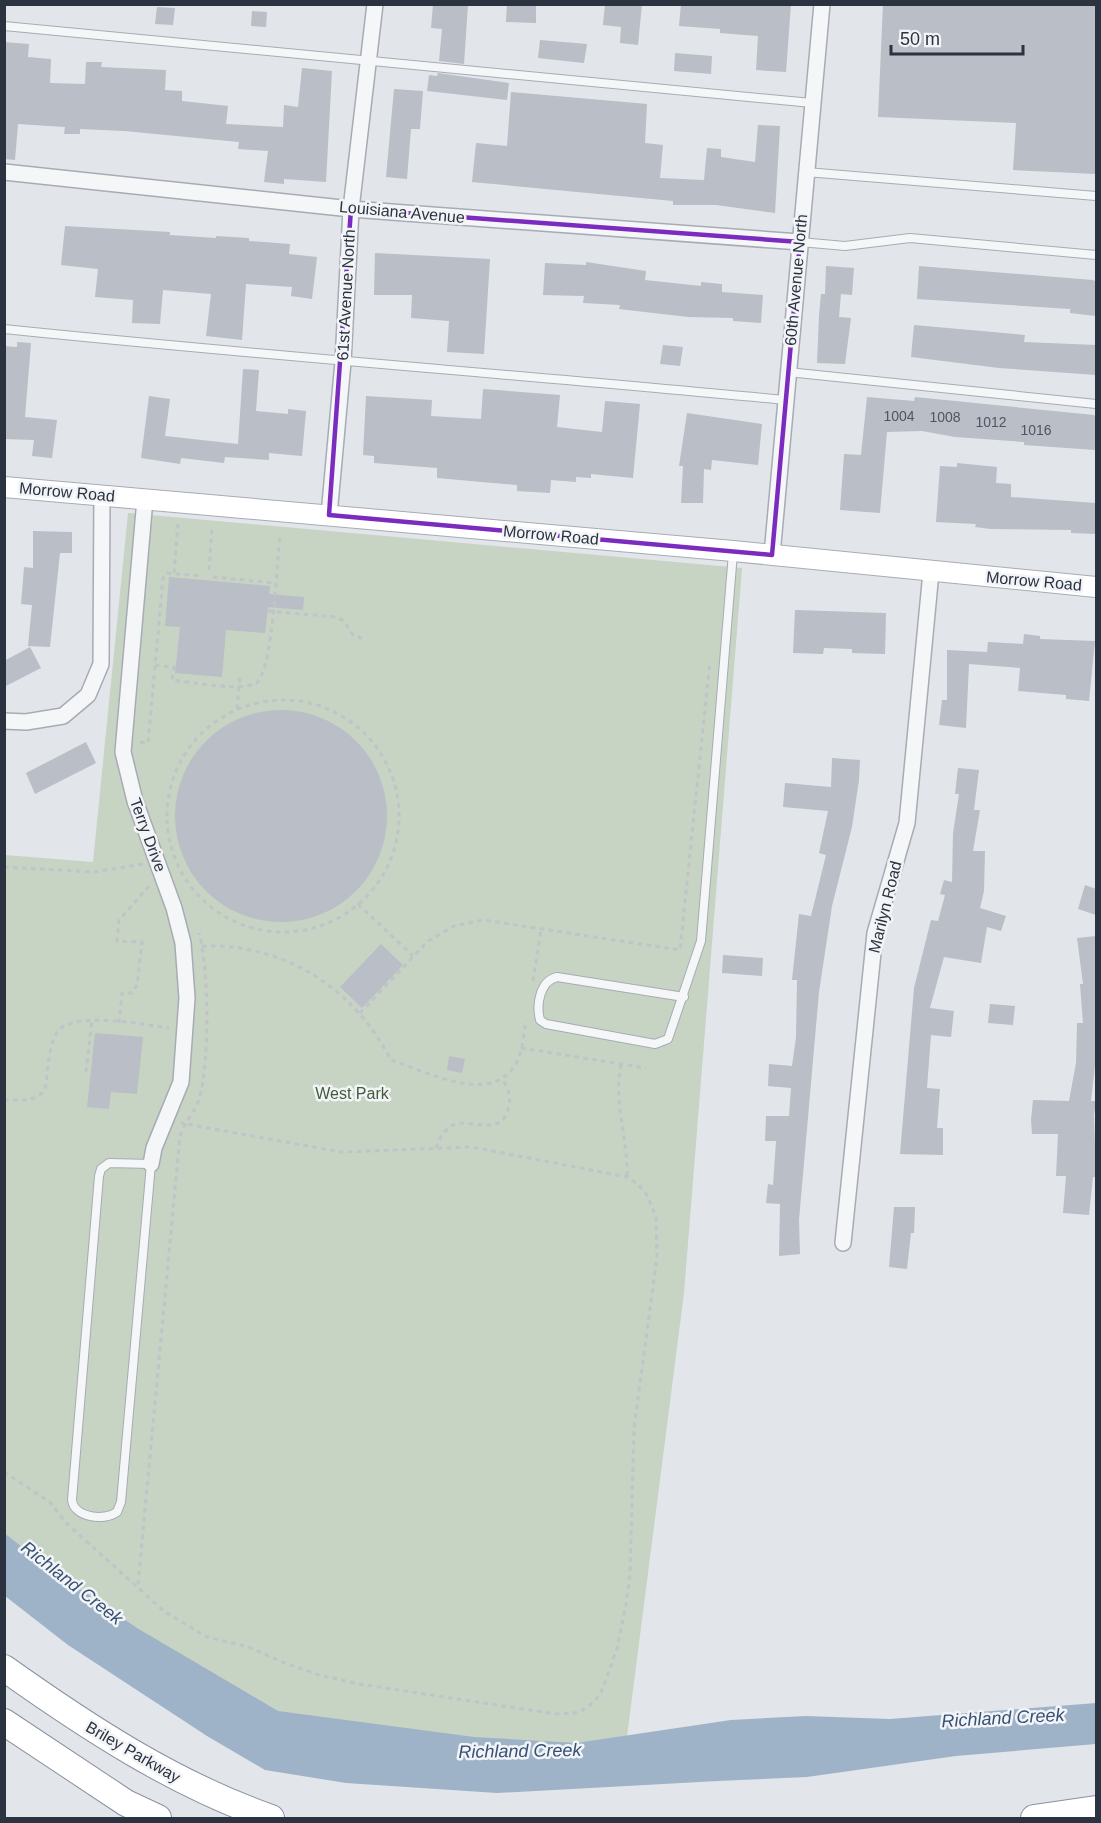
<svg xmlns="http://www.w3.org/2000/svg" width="1101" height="1823" font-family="Arial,sans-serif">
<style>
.green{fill:#c7d3c3}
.water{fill:#9eb3c8}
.building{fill:#b9bec7}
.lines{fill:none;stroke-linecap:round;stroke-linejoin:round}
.lane-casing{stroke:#a7acb4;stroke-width:10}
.street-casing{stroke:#a7acb4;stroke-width:18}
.secondary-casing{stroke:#a7acb4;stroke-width:22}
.highway-casing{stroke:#8a92a0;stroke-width:28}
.path{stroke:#c0c3c8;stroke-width:3;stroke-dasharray:4.5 4.5;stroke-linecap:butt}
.lane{stroke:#f5f6f8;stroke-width:8}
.street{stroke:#f5f6f8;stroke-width:15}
.secondary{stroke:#fff;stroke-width:20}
.highway{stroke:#fff;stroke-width:26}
.marked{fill:none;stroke:#7b2cbf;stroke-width:4.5;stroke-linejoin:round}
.labels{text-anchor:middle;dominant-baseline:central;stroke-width:5;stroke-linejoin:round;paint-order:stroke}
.number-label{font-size:14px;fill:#4e5662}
.street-label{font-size:16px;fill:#2b3341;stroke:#f2f4f7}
.park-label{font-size:16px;fill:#3f5d38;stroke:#f2f4f7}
.water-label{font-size:18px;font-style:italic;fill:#365174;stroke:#f2f4f7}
</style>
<rect width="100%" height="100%" fill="#e2e5ea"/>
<path class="green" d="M 128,513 L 742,568 L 684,1293 L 625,1752 L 257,1717 L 5,1551 L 5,855 L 93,862 Z"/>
<path class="water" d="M 4,1533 L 48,1567 L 137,1628 L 278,1711 L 474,1737 L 576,1743 L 731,1720 L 805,1716 L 890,1719 L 1096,1703 L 1096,1744 L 956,1756 L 807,1777 L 718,1781 L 497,1793 L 346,1783 L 265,1770 L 207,1736 L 68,1645 L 5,1596 Z"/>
<path class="building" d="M 433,4 L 468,4 L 464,64 L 439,61 L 442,29 L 431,28 Z
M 507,4 L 536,4 L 536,23 L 506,22 Z
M 605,4 L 642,4 L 638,45 L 620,43 L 621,27 L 603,25 Z
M 681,4 L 791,4 L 786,72 L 756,70 L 758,36 L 720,33 L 720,29 L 679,26 Z
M 883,4 L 1096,4 L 1096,174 L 1013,170 L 1016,123 L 878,117 Z
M 157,7 L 175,8 L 173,25 L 155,24 Z
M 252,11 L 267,12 L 266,27 L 251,26 Z
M 540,40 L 587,44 L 584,63 L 538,58 Z
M 4,42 L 29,44 L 28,57 L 51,59 L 50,83 L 85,84 L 86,62 L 102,62 L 101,67 L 166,70 L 165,90 L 182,91 L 182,101 L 228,106 L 226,124 L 283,127 L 284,105 L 298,107 L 302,68 L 332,71 L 326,182 L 284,179 L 284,184 L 264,182 L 268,151 L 238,149 L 239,142 L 124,131 L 80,129 L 80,134 L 64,134 L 65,127 L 18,124 L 15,160 L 4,159 Z
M 675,53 L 712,56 L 711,74 L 674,71 Z
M 438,73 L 509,83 L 507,100 L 427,91 L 429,75 L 437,76 Z
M 394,89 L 423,91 L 420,129 L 411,129 L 407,179 L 386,177 Z
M 511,92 L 647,104 L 645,143 L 663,145 L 660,178 L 704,180 L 707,148 L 721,149 L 721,157 L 755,162 L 758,125 L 780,126 L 775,213 L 716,205 L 673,205 L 673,201 L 472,182 L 476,143 L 507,146 Z
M 65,226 L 170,232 L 170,235 L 216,238 L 216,236 L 249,238 L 249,241 L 290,244 L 289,254 L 317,257 L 312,299 L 291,296 L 292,287 L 246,284 L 242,340 L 206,336 L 211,294 L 163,290 L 160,324 L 132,323 L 133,300 L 95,297 L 98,269 L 61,265 Z
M 375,253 L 490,259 L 484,354 L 447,352 L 449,321 L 411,318 L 412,295 L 374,295 Z
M 586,262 L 646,271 L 645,280 L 701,286 L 701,282 L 722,284 L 722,292 L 763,295 L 761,323 L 733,321 L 733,318 L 688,317 L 619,309 L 620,305 L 583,303 L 584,296 L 543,295 L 545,263 L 586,265 Z
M 826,266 L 854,268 L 852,295 L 841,294 L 839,317 L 851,318 L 845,364 L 817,363 L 819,316 L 821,294 L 825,294 Z
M 919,266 L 1093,280 L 1096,282 L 1096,316 L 1070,313 L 1070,309 L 917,299 Z
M 914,325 L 1025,335 L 1024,342 L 1096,345 L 1096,375 L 999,368 L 911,357 Z
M 17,342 L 31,343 L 25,417 L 57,420 L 52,458 L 32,456 L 34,440 L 4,439 L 4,346 L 17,347 Z
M 663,345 L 683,347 L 680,366 L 660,364 Z
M 243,369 L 259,370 L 256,411 L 288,414 L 288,409 L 306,411 L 302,456 L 269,453 L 269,460 L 225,457 L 224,463 L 181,458 L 180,464 L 141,458 L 149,396 L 170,399 L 165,436 L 238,444 Z
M 483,389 L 560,395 L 557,427 L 602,432 L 605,401 L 640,404 L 633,478 L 591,474 L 591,478 L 576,477 L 576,482 L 551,480 L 550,493 L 517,491 L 517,485 L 437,478 L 437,468 L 374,463 L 374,456 L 363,455 L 366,396 L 432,400 L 431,416 L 481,419 Z
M 867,397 L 914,401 L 915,397 L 1094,415 L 1096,418 L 1096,450 L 1024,445 L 1024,442 L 955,437 L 922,431 L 887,432 L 880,513 L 840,510 L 844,454 L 861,455 Z
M 687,413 L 762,424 L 758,465 L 712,460 L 711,470 L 704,469 L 703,503 L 681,503 L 683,466 L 679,466 Z
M 957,463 L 997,467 L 996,483 L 1011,484 L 1011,497 L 1096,503 L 1096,534 L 1071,533 L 1071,530 L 991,529 L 975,527 L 976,524 L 936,522 L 940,466 L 957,467 Z
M 33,531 L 72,532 L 72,553 L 60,553 L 50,647 L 28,646 L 32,605 L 21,604 L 24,567 L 33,568 Z
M 169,577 L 270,586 L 269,594 L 304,597 L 303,610 L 268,607 L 265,633 L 226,630 L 222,677 L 175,673 L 180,627 L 165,626 Z
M 795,610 L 886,613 L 885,654 L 852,653 L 852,649 L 824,648 L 823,654 L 793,653 Z
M 1024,634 L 1040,636 L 1040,639 L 1095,641 L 1089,701 L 1066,699 L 1066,695 L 1018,691 L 1020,668 L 969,664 L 966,728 L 939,725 L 942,700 L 947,700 L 947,650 L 987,652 L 988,642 L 1023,644 Z
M 30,647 L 41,668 L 4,687 L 4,661 Z
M175 816a106 106 0 1 1 212 0a106 106 0 1 1-212 0Z
M 86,742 L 96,763 L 35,794 L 26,773 Z
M 832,758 L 860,760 L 859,780 L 852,827 L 832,906 L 819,992 L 799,1220 L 800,1254 L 779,1256 L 780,1204 L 766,1203 L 768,1184 L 773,1185 L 776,1141 L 765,1141 L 766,1116 L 789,1116 L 791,1088 L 768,1086 L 769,1064 L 792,1066 L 796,1037 L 797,980 L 792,980 L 799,914 L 811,916 L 826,855 L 819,853 L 828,811 L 783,807 L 785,783 L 831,787 Z
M 958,768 L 979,770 L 974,810 L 980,810 L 973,851 L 985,851 L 984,891 L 980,908 L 1006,916 L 1001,931 L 987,927 L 981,963 L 944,957 L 930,1008 L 954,1011 L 951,1037 L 931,1035 L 927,1088 L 940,1089 L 937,1128 L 943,1128 L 943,1155 L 900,1154 L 914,988 L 931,920 L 938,921 L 945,895 L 940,894 L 944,880 L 952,882 L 953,833 L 959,794 L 955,794 Z
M 1085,885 L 1096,889 L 1096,915 L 1078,909 Z
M 1096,936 L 1096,1057 L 1091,1101 L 1096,1101 L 1094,1115 L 1096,1177 L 1093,1177 L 1089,1215 L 1063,1213 L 1066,1176 L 1056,1176 L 1058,1134 L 1032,1134 L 1031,1120 L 1033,1100 L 1069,1101 L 1076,1063 L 1077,1023 L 1083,1023 L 1080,984 L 1083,984 L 1077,938 Z
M 381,944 L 403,965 L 362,1008 L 340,987 Z
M 723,955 L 763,958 L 762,976 L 722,973 Z
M 990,1004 L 1015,1006 L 1013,1025 L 988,1023 Z
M 95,1033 L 143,1037 L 137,1094 L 111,1092 L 109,1109 L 87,1107 Z
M 449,1056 L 465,1059 L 462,1073 L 447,1070 Z
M 894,1207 L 915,1207 L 914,1233 L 911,1233 L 907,1269 L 889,1267 Z"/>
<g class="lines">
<g class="lane-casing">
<path id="lane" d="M 4,26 L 812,103
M 806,172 L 1096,196
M 800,242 L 845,246 L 910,238 L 1096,255
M 4,329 C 265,356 525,375 785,400
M 788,372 L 1096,404
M 684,997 L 557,977 C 540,981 536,1004 540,1020 L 546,1024 L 655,1044 L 668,1039 L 701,941 L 733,553
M 109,1163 L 151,1164 L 121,1502 L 117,1512 C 105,1521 74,1518 72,1500 L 99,1176 L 101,1169 Z"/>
</g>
<g class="street-casing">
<path id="street" d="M 4,172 L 351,209 L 800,242
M 145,499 L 123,752 L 135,801 L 174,908 L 183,943 L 187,998 L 181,1082 L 154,1148 L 151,1164
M 329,515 L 343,362 L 351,209 L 375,4
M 772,555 L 822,4
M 4,721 L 26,722 L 63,716 L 88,695 L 101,664 L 102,494
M 843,1243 L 875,933 L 907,823 L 931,572"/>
</g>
<g class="secondary-casing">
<path id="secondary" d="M 4,487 L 733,551 L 1096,587"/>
</g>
<g class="highway-casing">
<path id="highway" d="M 4,1668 C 87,1727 174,1784 271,1818
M 4,1722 L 126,1803 L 158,1818
M 1034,1818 L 1096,1809"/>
</g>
<path class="path" d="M 209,570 L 212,527
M 174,573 L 178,524
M 213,577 L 275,583
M 268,611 L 336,617 L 344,621 L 353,635 L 364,639
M 155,665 L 174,667 L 172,680 C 191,682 240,692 256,683 C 273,674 277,558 280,534
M167 816a116 116 0 1 1 232 0a116 116 0 1 1-232 0Z
M 237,709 L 240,676
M 140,742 L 148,743 L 163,578 L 167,573 L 201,576
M 4,867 L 94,872 L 143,864
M 358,904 L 413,956
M 202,946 C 284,943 354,988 391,1060 C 428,1072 498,1110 519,1057 C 523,1046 524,1032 526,1020
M 533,981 L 541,929
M 360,1013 L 428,941 L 454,926 L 483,920 L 680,950 L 710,661
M 119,1023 L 122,993 L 132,993 L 137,985 L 142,942 L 117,941 L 119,920 L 149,886
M 521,1048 L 646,1068
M 621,1064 C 613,1105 628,1136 627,1177
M 86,1072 L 92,1020
M 4,1100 C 20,1100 36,1103 45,1089 C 48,1072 48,1049 56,1034 C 69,1009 145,1025 169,1028
M 436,1148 C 439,1139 444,1130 453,1125 C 471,1117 502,1140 509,1106 C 511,1095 508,1087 502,1079
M 4,1472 L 50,1502 L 65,1522 L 165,1612 L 207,1637 L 249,1647 L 282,1662 L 319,1675 L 359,1684 L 556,1714 L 575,1713 L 587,1708 L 600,1695 L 608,1674 L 617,1648 L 626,1605 L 630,1574 L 634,1428 L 657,1257 L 656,1217 L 647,1195 L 638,1184 L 627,1177 L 472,1147 L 341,1152 L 181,1123
M 138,1584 L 180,1136 C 184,1122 195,1113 199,1099 C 210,1064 209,969 199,933"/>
<use href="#lane" class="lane"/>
<use href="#street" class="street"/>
<use href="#secondary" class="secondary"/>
<use href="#highway" class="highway"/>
</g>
<path class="marked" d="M 351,209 L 800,242 L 772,555 L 329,515 Z"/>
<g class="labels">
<g class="number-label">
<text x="899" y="416">1004</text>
<text x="945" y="417">1008</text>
<text x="991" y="422">1012</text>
<text x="1036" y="430">1016</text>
</g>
<g class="street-label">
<text transform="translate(402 212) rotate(5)">Louisiana Avenue</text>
<text transform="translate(796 280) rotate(-85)">60th Avenue North</text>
<text transform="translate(346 295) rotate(-87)">61st Avenue North</text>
<text transform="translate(67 492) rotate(5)">Morrow Road</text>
<text transform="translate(551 535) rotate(5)">Morrow Road</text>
<text transform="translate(1034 581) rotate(5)">Morrow Road</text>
<text transform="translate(148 835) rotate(70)">Terry Drive</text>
<text transform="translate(885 907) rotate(-76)">Marilyn Road</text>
<text transform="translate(133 1752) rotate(30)">Briley Parkway</text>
</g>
<g class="park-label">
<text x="352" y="1093">West Park</text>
</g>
<g class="water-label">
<text transform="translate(72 1583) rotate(38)">Richland Creek</text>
<text transform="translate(1003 1718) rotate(-3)">Richland Creek</text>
<text transform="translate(520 1751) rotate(-1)">Richland Creek</text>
</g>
</g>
<rect width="1101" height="1823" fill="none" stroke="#2b3341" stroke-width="12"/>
<path d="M891 45v9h132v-9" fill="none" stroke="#2b3341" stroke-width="3"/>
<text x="900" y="45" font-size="18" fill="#2b3341" stroke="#f2f4f7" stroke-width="4.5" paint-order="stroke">50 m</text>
</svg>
